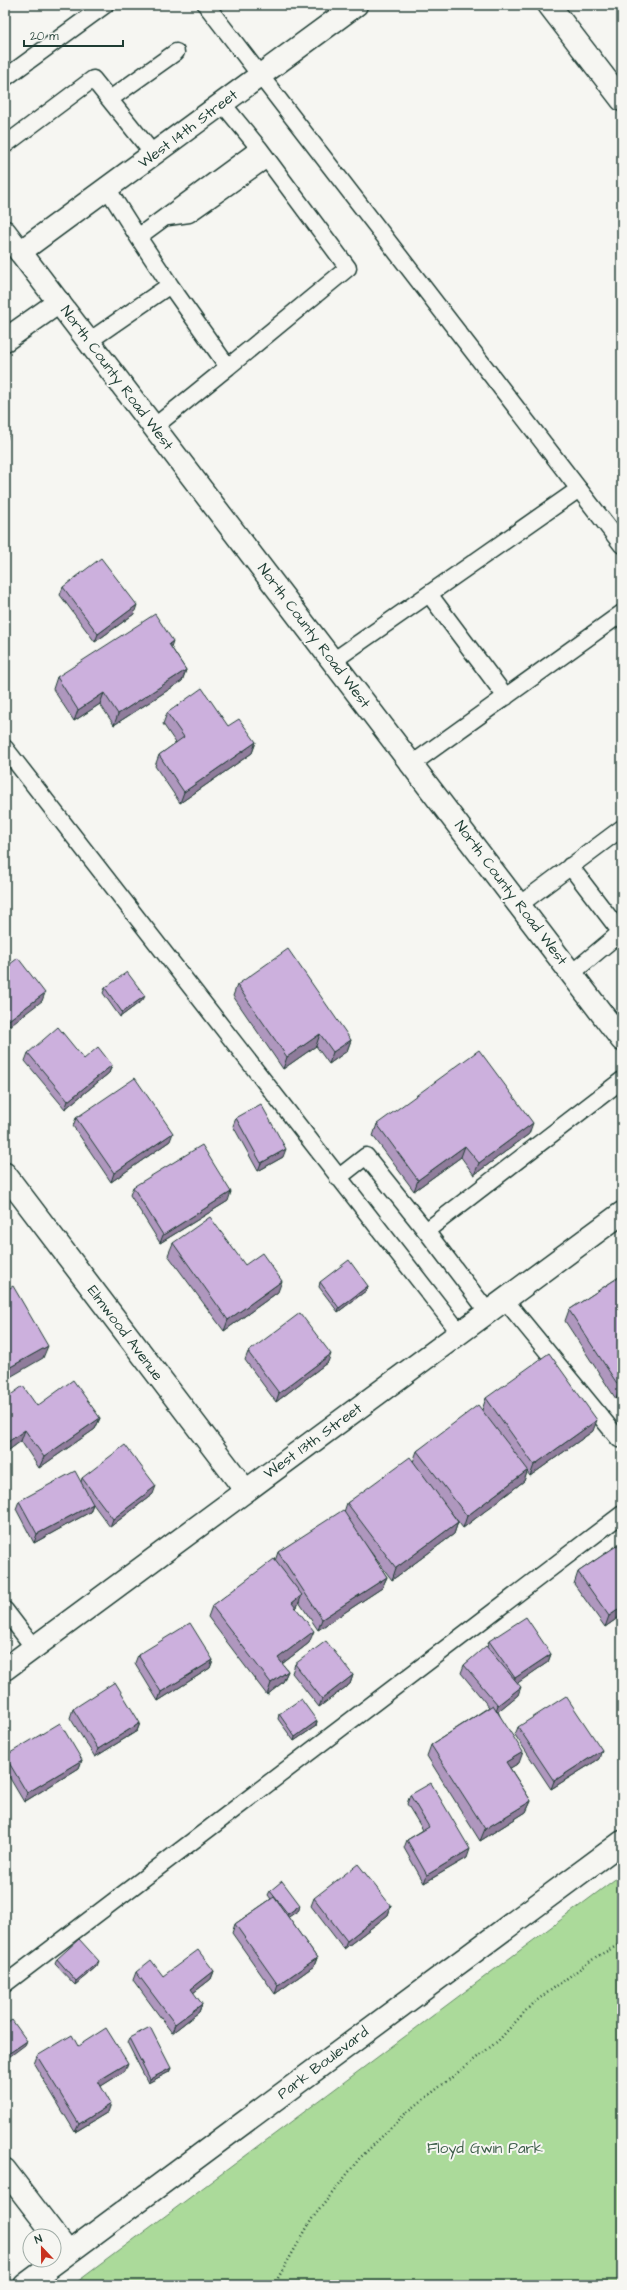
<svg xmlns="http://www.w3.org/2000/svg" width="627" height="2290" font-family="'Architects Daughter',sans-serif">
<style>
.green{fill:#abda9a;stroke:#658c67}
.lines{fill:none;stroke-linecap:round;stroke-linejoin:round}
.service-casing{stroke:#1f3d34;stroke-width:19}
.minor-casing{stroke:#1f3d34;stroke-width:25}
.tertiary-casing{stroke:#1f3d34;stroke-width:25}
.secondary-casing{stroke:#1f3d34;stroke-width:25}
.path{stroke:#1f3d34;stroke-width:2.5;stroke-dasharray:1 3;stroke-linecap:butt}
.service{stroke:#f6f6f2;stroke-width:16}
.minor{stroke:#f6f6f2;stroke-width:22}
.tertiary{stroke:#f6f6f2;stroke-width:22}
.secondary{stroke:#f6f6f2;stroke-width:22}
.wall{fill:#af97be;stroke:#1f3d34}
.shaded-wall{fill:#8f7b9b;stroke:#1f3d34}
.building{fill:#ccb0dd;stroke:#1f3d34}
.labels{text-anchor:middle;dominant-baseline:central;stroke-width:4;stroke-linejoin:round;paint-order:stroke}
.street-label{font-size:15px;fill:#1f3d34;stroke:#f6f6f2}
.park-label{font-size:15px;fill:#3b5c48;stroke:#f6f6f2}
</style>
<rect width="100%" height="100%" fill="#f6f6f2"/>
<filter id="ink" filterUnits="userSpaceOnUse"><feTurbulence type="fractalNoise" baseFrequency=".025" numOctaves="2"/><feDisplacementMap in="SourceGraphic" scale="8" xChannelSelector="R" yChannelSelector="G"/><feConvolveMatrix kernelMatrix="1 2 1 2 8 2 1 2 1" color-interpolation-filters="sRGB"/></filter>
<g filter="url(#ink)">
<path class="green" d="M 622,1874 L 622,2285 L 73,2285 Z"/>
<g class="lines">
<g class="service-casing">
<path id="service" d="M 206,5 L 622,545
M 5,78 L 105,5
M 110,99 L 176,52
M 5,145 L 93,79 L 154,155
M 107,188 L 138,237 L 259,148 L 222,103
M 168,217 L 189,214 L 267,159
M 138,237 L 170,285
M 89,341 L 170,285 L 228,367 L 154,427
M 228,367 L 348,268 L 259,148
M 429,594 L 506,697
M 333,661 L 579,489
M 5,748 L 460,1333
M 412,764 L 622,613
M 570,866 L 622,934
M 519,905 L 622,828
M 572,973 L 621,932
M 338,1178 L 366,1156 L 426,1231
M 505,1300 L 619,1439 L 622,1437
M 488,1312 L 426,1231 L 622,1080
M 5,1610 L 34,1648
M 5,1984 L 622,1514"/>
</g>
<g class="minor-casing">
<path id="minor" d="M 549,5 L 622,100
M 5,340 L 59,302
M 5,1174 L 246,1491
M 5,1669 L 622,1213
M 5,2170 L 68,2252
M 25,2285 L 622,1842"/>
</g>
<g class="tertiary-casing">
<path id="tertiary" d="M 20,252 L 356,5"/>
</g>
<g class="secondary-casing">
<path id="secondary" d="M 5,232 L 622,1040"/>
</g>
<path class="path" d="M 274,2285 L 312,2219 L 359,2159 L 405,2114 L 498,2041 L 532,2004 L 596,1957 L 622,1943"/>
<use href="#service" class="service"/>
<use href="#minor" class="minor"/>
<use href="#tertiary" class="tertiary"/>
<use href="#secondary" class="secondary"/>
</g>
<path class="wall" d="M 63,587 L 134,614 L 95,642 L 60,595 Z
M 171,647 L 186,670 L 182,681 L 114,725 L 100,704 L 74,721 L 53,689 L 57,677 Z
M 167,713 L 256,742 L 252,753 L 180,803 L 155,766 L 159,755 L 176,743 L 163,724 Z
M 237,985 L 351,1040 L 347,1051 L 329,1064 L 316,1046 L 283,1069 L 233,996 Z
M 105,988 L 143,1000 L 120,1017 L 103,993 Z
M 28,1053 L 84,1059 L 112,1065 L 109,1073 L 65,1109 L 25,1061 Z
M 76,1118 L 170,1141 L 111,1182 L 73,1126 Z
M 236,1118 L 283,1157 L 258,1171 L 233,1126 Z
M 377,1124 L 529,1134 L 474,1175 L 461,1157 L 414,1191 L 373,1136 Z
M 133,1187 L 228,1201 L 160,1243 L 130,1195 Z
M 173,1243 L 245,1265 L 278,1292 L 224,1331 L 168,1255 Z
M 622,1275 L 622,1395 L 616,1399 L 565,1321 L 569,1310 Z
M 320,1282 L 368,1286 L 367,1290 L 338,1312 L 319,1287 Z
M 248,1352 L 328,1362 L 276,1402 L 245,1360 Z
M 486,1398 L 593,1431 L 530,1476 L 527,1472 L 524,1481 L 463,1528 L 449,1510 L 458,1522 L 454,1534 L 392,1580 L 364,1543 L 387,1577 L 382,1588 L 318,1630 L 299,1602 L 297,1607 L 296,1608 L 309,1643 L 282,1664 L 288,1671 L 283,1682 L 267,1695 L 208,1617 L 212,1606 L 275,1561 L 278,1552 L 344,1512 L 347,1503 L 413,1462 L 417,1451 L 482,1410 Z
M 5,1399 L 37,1406 L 100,1418 L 95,1429 L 39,1468 L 21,1441 L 5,1453 Z
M 82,1478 L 153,1494 L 110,1527 L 93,1504 L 90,1512 L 34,1543 L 16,1509 L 19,1501 L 81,1482 Z
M 622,1542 L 622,1615 L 605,1627 L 574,1584 L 578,1572 Z
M 489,1641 L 551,1654 L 548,1662 L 517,1683 L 518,1695 L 498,1711 L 519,1763 L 510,1768 L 531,1801 L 526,1812 L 480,1841 L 427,1756 L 431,1745 L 489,1707 L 461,1673 L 464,1665 L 487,1647 Z
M 138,1655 L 213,1660 L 210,1668 L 158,1701 L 135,1663 Z
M 295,1664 L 353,1675 L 350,1684 L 319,1707 L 292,1673 Z
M 73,1709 L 140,1723 L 137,1731 L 95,1757 L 70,1718 Z
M 279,1714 L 317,1721 L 316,1726 L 294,1741 L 278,1719 Z
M 518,1727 L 599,1759 L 551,1789 L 515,1735 Z
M 5,1756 L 82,1760 L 79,1768 L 24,1802 L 5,1770 Z
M 410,1795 L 467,1858 L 424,1883 L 404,1848 L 407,1840 L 423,1830 L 407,1804 Z
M 270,1891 L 299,1910 L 288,1917 L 317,1958 L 314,1966 L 275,1994 L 232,1933 L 235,1924 L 271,1899 L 268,1895 Z
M 314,1898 L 391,1906 L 388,1915 L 344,1949 L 311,1906 Z
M 57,1959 L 97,1966 L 75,1985 L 55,1964 Z
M 214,1971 L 211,1979 L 193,1993 L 202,2004 L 199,2012 L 172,2033 L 133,1980 L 136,1972 L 163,1976 Z
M 129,2038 L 171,2068 L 169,2072 L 148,2083 L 127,2042 Z
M 78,2046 L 125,2071 L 101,2086 L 108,2112 L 75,2132 L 34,2064 L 37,2056 Z"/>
<path class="shaded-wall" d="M 8,436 L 5,444 L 5,438 Z
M 137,605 L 134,614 L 95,642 L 98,634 Z
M 173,641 L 169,653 L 169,644 Z
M 186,670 L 182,681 L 114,725 L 118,714 Z
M 104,693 L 100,704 L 74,721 L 78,710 Z
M 256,742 L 252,753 L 180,803 L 184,792 Z
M 45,993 L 42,1001 L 5,1029 L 5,1026 L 6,1022 Z
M 145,996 L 143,1000 L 120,1017 L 122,1012 Z
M 320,1034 L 316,1046 L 283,1069 L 287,1057 Z
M 351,1040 L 347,1051 L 329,1064 L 333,1052 Z
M 112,1065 L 109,1073 L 65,1109 L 68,1101 Z
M 533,1123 L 529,1134 L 474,1175 L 479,1163 Z
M 173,1133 L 170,1141 L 111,1182 L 114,1173 Z
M 465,1146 L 461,1157 L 414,1191 L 418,1180 Z
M 286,1149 L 283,1157 L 258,1171 L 261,1163 Z
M 231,1192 L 228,1201 L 160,1243 L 163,1235 Z
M 282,1281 L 278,1292 L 224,1331 L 228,1320 Z
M 368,1286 L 367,1290 L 338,1312 L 339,1308 Z
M 48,1346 L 43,1358 L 5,1380 L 5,1370 Z
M 331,1354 L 328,1362 L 276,1402 L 279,1393 Z
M 622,1387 L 622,1395 L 616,1399 L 620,1388 Z
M 100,1418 L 95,1429 L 39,1468 L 44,1457 Z
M 597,1420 L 593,1431 L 530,1476 L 534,1465 Z
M 25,1430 L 21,1441 L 5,1453 L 5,1444 Z
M 528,1470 L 524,1481 L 463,1528 L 467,1516 Z
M 156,1486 L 153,1494 L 110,1527 L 113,1519 Z
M 93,1504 L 90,1512 L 34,1543 L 37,1534 Z
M 458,1522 L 454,1534 L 392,1580 L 396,1568 Z
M 387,1577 L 382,1588 L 318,1630 L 322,1619 Z
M 302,1595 L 297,1607 L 288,1614 L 292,1603 Z
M 622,1607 L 622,1615 L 605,1627 L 609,1616 Z
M 314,1631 L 309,1643 L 274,1670 L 278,1658 Z
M 551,1654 L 548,1662 L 512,1687 L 515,1678 Z
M 213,1660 L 210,1668 L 158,1701 L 161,1692 Z
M 288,1671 L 283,1682 L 267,1695 L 271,1683 Z
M 353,1675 L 350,1684 L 319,1707 L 322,1699 Z
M 521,1687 L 518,1695 L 495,1714 L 498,1705 Z
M 317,1721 L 316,1726 L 294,1741 L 295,1737 Z
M 140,1723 L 137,1731 L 95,1757 L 98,1749 Z
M 602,1750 L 599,1759 L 551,1789 L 554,1781 Z
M 523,1752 L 519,1763 L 502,1773 L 506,1762 Z
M 82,1760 L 79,1768 L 24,1802 L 27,1793 Z
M 531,1801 L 526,1812 L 480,1841 L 485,1829 Z
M 470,1849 L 467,1858 L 424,1883 L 427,1875 Z
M 300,1905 L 299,1910 L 286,1919 L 288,1914 Z
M 391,1906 L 388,1915 L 344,1949 L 347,1941 Z
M 9,1949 L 7,1953 L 5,1955 L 5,1952 Z
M 317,1958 L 314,1966 L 275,1994 L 278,1985 Z
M 99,1961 L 97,1966 L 75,1985 L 76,1981 Z
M 214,1971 L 211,1979 L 188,1997 L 191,1989 Z
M 202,2004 L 199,2012 L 172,2033 L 175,2024 Z
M 27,2041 L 25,2045 L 5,2060 L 5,2056 Z
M 128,2063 L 125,2071 L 95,2090 L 98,2081 Z
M 171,2068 L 169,2072 L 148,2083 L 150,2079 Z
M 111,2104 L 108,2112 L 75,2132 L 79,2124 Z"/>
<path class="building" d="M 5,432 L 8,436 L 5,438 Z
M 101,558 L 137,605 L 98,634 L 63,587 Z
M 155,614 L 173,641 L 169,644 L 186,670 L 118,714 L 104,693 L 78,710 L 57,677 Z
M 202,688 L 228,726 L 239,719 L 256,742 L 184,792 L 159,755 L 184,737 L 167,713 Z
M 288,949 L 351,1040 L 333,1052 L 320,1034 L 287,1057 L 237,985 Z
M 18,958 L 45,993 L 6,1022 L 5,1020 L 5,968 Z
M 127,972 L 145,996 L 122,1012 L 105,988 Z
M 58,1027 L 84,1059 L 98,1047 L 112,1065 L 68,1101 L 28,1053 Z
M 479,1050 L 533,1123 L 479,1163 L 465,1146 L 418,1180 L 377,1124 Z
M 135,1078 L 173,1133 L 114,1173 L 76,1118 Z
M 261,1104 L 286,1149 L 261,1163 L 236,1118 Z
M 202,1145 L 231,1192 L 163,1235 L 133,1187 Z
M 210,1217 L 245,1265 L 262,1253 L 282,1281 L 228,1320 L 173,1243 Z
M 349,1260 L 368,1286 L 339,1308 L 320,1282 Z
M 622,1275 L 622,1387 L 620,1388 L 569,1310 Z
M 13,1286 L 48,1346 L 5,1370 L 5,1291 Z
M 300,1313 L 331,1354 L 279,1393 L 248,1352 Z
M 549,1353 L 597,1420 L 534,1465 L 486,1398 Z
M 73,1380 L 100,1418 L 44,1457 L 25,1430 L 5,1444 L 5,1399 L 23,1386 L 37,1406 Z
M 478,1405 L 528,1470 L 467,1516 L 417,1451 Z
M 125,1445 L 156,1486 L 113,1519 L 82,1478 Z
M 410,1457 L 458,1522 L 396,1568 L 347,1503 Z
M 75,1471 L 93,1504 L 37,1534 L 19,1501 Z
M 343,1510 L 387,1577 L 322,1619 L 278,1552 Z
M 622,1542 L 622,1607 L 609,1616 L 578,1572 Z
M 274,1559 L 302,1595 L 292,1603 L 314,1631 L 278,1658 L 288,1671 L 271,1683 L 212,1606 Z
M 526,1617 L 551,1654 L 515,1678 L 489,1641 Z
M 190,1623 L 213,1660 L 161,1692 L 138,1655 Z
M 326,1641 L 353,1675 L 322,1699 L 295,1664 Z
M 486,1646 L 521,1687 L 498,1705 L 464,1665 Z
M 115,1682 L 140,1723 L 98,1749 L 73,1709 Z
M 566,1696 L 602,1750 L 554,1781 L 518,1727 Z
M 301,1699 L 317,1721 L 295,1737 L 279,1714 Z
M 493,1705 L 523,1752 L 506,1762 L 531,1801 L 485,1829 L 431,1745 Z
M 60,1723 L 82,1760 L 27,1793 L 5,1756 Z
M 431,1783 L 470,1849 L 427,1875 L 407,1840 L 429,1827 L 410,1795 Z
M 5,1816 L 7,1819 L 5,1821 Z
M 358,1864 L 391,1906 L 347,1941 L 314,1898 Z
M 282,1881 L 300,1905 L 288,1914 L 270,1891 Z
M 274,1897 L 317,1958 L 278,1985 L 235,1924 Z
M 79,1939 L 99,1961 L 76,1981 L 57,1959 Z
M 5,1944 L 9,1949 L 5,1952 Z
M 198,1950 L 214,1971 L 191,1989 L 202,2004 L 175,2024 L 136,1972 L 151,1960 L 163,1976 Z
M 12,2020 L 27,2041 L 5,2056 L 5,2025 Z
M 150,2027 L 171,2068 L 150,2079 L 129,2038 Z
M 106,2028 L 128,2063 L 98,2081 L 111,2104 L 79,2124 L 37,2056 L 72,2035 L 78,2046 Z"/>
</g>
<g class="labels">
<g class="street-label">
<text transform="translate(188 129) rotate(-37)">West 14th Street</text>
<text transform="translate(117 378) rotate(53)">North County Road West</text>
<text transform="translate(314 636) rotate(53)">North County Road West</text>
<text transform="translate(511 893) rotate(53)">North County Road West</text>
<text transform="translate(125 1333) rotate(53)">Elmwood Avenue</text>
<text transform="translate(313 1441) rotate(-36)">West 13th Street</text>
<text transform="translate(323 2063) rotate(-37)">Park Boulevard</text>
</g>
<g class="park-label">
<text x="485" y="2148">Floyd Gwin Park</text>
</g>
</g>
<rect width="627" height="2290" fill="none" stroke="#f6f6f2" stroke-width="20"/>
<rect x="10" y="10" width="607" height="2270" fill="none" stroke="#1f3d34" stroke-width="1.5" filter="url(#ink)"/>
<g transform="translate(42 2248) rotate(338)"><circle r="19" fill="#f6f6f2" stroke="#a0aca6"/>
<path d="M0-3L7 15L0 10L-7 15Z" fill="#c8321e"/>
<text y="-6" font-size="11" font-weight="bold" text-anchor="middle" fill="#1f3d34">N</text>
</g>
<path d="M24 40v6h99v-6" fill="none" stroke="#1f3d34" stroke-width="2"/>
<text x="30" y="40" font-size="12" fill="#1f3d34" stroke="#f6f6f2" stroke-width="3" paint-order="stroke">20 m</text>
</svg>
